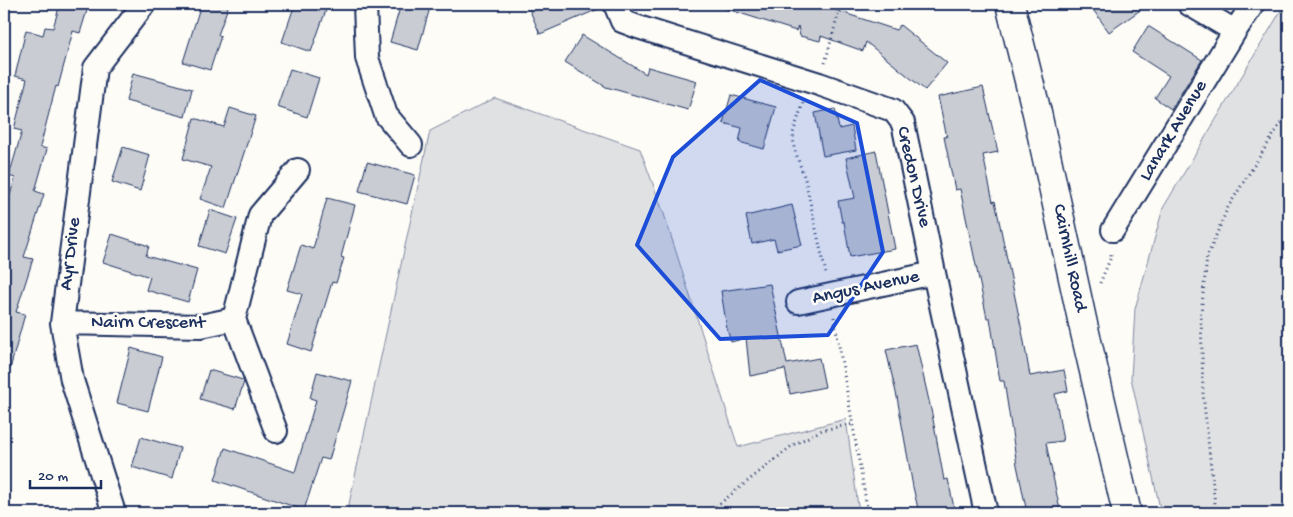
<svg xmlns="http://www.w3.org/2000/svg" width="1293" height="517" font-family="'Gochi Hand',sans-serif">
<style>
.green{fill:#e0e1e3;stroke:#7e88a0}
.building{fill:#c9ccd3;stroke:#1b2f5e}
.lines{fill:none;stroke-linecap:round;stroke-linejoin:round}
.minor-casing{stroke:#1b2f5e;stroke-width:26}
.major-casing{stroke:#1b2f5e;stroke-width:31}
.path{stroke:#1b2f5e;stroke-width:3;stroke-dasharray:1 4;stroke-linecap:butt}
.minor{stroke:#fdfcf7;stroke-width:22}
.major{stroke:#fdfcf7;stroke-width:28}
.marked{fill:#1d4ed8;fill-opacity:0.2;stroke:#1d4ed8;stroke-width:4;stroke-linejoin:round}
.labels{text-anchor:middle;dominant-baseline:central;stroke-width:5;stroke-linejoin:round;paint-order:stroke}
.street-label{font-size:19px;fill:#1b2f5e;stroke:#fdfcf7}
</style>
<rect width="100%" height="100%" fill="#fdfcf7"/>
<filter id="ink" filterUnits="userSpaceOnUse"><feTurbulence type="fractalNoise" baseFrequency=".02" numOctaves="2"/><feDisplacementMap in="SourceGraphic" scale="10" xChannelSelector="R" yChannelSelector="G"/><feConvolveMatrix kernelMatrix="1 2 1 2 8 2 1 2 1" color-interpolation-filters="sRGB"/></filter>
<g filter="url(#ink)">
<path class="green" d="M 1285,4 L 1289,4 L 1289,513 L 1161,513 L 1131,378 L 1135,309 L 1163,208 Z
M 495,98 L 640,149 L 664,214 L 738,447 L 846,419 L 859,513 L 347,513 L 430,131 Z"/>
<path class="building" d="M 60,4 L 89,4 L 80,33 L 73,31 L 58,87 L 56,86 L 40,147 L 47,149 L 35,191 L 44,194 L 24,257 L 33,259 L 16,312 L 25,314 L 10,369 L 4,368 L 4,216 L 15,178 L 9,176 L 22,131 L 14,129 L 27,79 L 15,76 L 26,30 L 43,35 L 45,27 L 53,28 Z
M 201,4 L 229,4 L 218,35 L 221,36 L 210,70 L 183,62 Z
M 295,4 L 308,4 L 326,10 L 311,52 L 282,42 Z
M 401,4 L 431,4 L 418,50 L 390,42 Z
M 527,4 L 602,4 L 603,7 L 540,34 Z
M 724,4 L 811,4 L 825,8 L 826,7 L 896,30 L 900,25 L 947,63 L 925,90 L 866,42 L 863,51 L 821,36 L 820,41 L 800,36 L 798,26 L 796,31 L 724,8 Z
M 1089,4 L 1149,4 L 1109,32 Z
M 1148,26 L 1202,60 L 1171,109 L 1155,98 L 1169,76 L 1132,52 Z
M 582,35 L 646,74 L 648,67 L 697,81 L 688,110 L 606,87 L 565,62 Z
M 290,69 L 319,78 L 307,117 L 277,107 Z
M 133,73 L 192,89 L 185,117 L 126,101 Z
M 983,87 L 998,152 L 983,155 L 993,202 L 995,201 L 1023,336 L 1030,376 L 1064,370 L 1068,391 L 1055,394 L 1063,441 L 1046,443 L 1060,510 L 1043,513 L 1027,513 L 1017,465 L 1004,381 L 1000,381 L 990,318 L 987,318 L 960,189 L 955,190 L 944,137 L 947,137 L 938,97 Z
M 731,95 L 776,107 L 764,149 L 739,142 L 742,128 L 723,123 Z
M 230,108 L 256,116 L 226,208 L 200,199 L 211,167 L 183,159 L 194,118 L 224,127 Z
M 835,109 L 839,129 L 852,126 L 856,150 L 823,156 L 815,113 Z
M 123,147 L 150,155 L 140,191 L 112,182 Z
M 876,151 L 895,249 L 850,257 L 844,222 L 842,222 L 838,201 L 855,198 L 846,158 Z
M 367,162 L 415,175 L 407,204 L 359,191 Z
M 327,198 L 355,205 L 341,257 L 344,258 L 336,283 L 332,282 L 311,352 L 287,344 L 302,294 L 287,290 L 301,245 L 313,249 Z
M 792,205 L 802,245 L 777,250 L 774,239 L 752,244 L 746,216 Z
M 210,210 L 237,219 L 225,254 L 199,246 Z
M 112,234 L 149,246 L 146,256 L 197,270 L 188,302 L 146,290 L 150,277 L 103,262 Z
M 770,284 L 787,364 L 819,358 L 825,387 L 790,394 L 785,369 L 750,376 L 746,338 L 731,342 L 727,329 L 721,291 Z
M 916,344 L 932,414 L 944,480 L 948,479 L 955,513 L 919,513 L 913,487 L 897,397 L 886,350 Z
M 131,348 L 162,357 L 148,411 L 117,403 Z
M 209,370 L 243,380 L 244,382 L 235,409 L 200,399 Z
M 317,372 L 352,381 L 329,460 L 321,458 L 304,510 L 215,480 L 225,448 L 295,472 L 316,400 L 310,398 Z
M 141,437 L 180,448 L 172,479 L 132,467 Z"/>
<g class="lines">
<g class="minor-casing">
<path id="minor" d="M 365,4 L 367,58 L 386,115 L 411,145
M 615,4 L 622,21 L 638,27 L 819,84 L 893,110 L 903,123 L 934,273 L 986,513
M 1189,4 L 1235,31 L 1253,4
M 1113,230 L 1235,31
M 798,302 L 934,273
M 62,323 L 201,326 L 234,319
M 276,431 L 234,319 L 260,215 L 298,170
M 114,513 L 72,380 L 62,323 L 95,68 L 144,4"/>
</g>
<g class="major-casing">
<path id="major" d="M 1010,4 L 1037,113 L 1083,324 L 1127,513"/>
</g>
<path class="path" d="M 825,63 L 841,4
M 803,103 L 793,133 L 794,148 L 805,179 L 826,274
M 1100,283 L 1111,257 L 1111,251
M 834,317 L 868,513
M 708,513 L 793,445 L 822,430 L 854,424
M 1216,513 L 1203,394 L 1201,313 L 1207,257 L 1228,207 L 1289,110"/>
<use href="#minor" class="minor"/>
<use href="#major" class="major"/>
</g>
</g>
<path class="marked" d="M 760,80 L 857,123 L 883,252 L 828,335 L 720,339 L 637,245 L 673,157 Z"/>
<g class="labels">
<g class="street-label">
<text transform="translate(1174 131) rotate(-59)">Lanark Avenue</text>
<text transform="translate(913 177) rotate(77)">Credon Drive</text>
<text transform="translate(71 254) rotate(-83)">Ayr Drive</text>
<text transform="translate(1069 258) rotate(78)">Cairnhill Road</text>
<text transform="translate(866 288) rotate(-12)">Angus Avenue</text>
<text x="148" y="323">Nairn Crescent</text>
</g>
</g>
<rect width="1293" height="517" fill="none" stroke="#fdfcf7" stroke-width="20"/>
<rect x="10" y="10" width="1273" height="497" fill="none" stroke="#1b2f5e" stroke-width="2" filter="url(#ink)"/>
<path d="M30 480v8h71v-8" fill="none" stroke="#1b2f5e" stroke-width="2.5"/>
<text x="38" y="480" font-size="15" fill="#1b2f5e" stroke="#fdfcf7" stroke-width="4" paint-order="stroke">20 m</text>
</svg>
